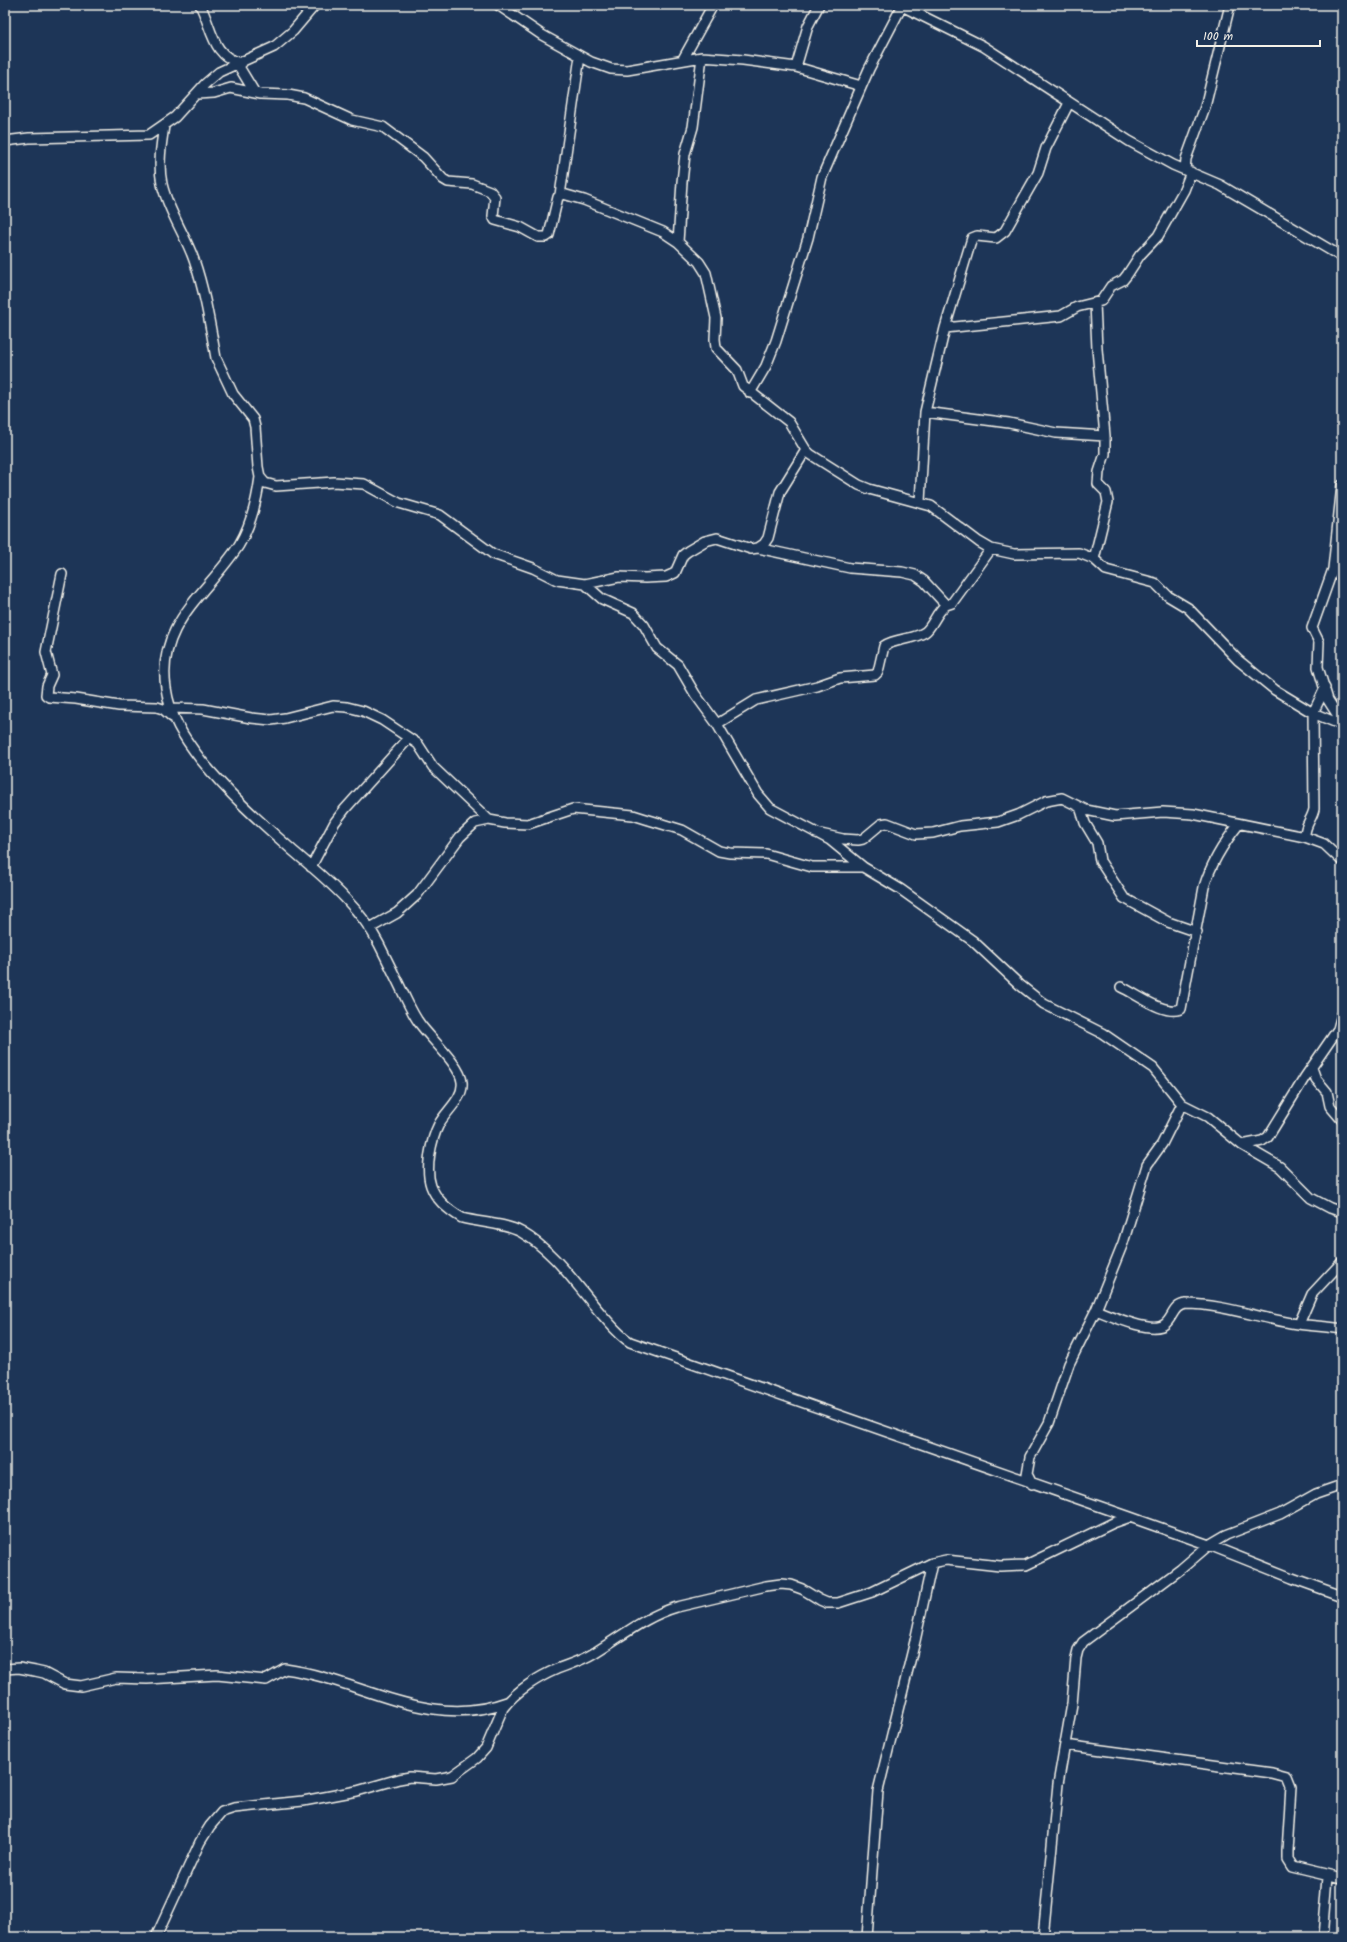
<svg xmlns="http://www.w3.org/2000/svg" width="1347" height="1942" font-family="Kalam,sans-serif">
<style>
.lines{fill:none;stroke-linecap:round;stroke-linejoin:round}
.minor-casing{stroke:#f4f1e8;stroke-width:12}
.minor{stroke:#1d3557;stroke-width:9}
</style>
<rect width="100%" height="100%" fill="#1d3557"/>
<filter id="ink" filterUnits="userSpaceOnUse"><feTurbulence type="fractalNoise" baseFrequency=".025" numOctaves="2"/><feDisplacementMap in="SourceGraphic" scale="8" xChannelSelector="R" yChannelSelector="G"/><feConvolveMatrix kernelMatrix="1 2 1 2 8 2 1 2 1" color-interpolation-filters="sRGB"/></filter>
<g filter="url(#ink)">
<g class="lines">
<g class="minor-casing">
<path id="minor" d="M 200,5 C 212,27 212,58 242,63
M 498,5 L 542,35 L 591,62 L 611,69 L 627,70 L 702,57 L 743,60 L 796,67 L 861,86
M 900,5 L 983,46 L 1129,141 L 1173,165 L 1220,185 L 1342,257
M 683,59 L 713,5
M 238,65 L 255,93
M 796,67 L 808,26 L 819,5
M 197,94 L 214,93 L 231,88 L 260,94 L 288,95 L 304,98 L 352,120 L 383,127 L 423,157 L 443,179 L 448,182 L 472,184 L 490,191 L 495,197 L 493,216 L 495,220 L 520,227 L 538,237 L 546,237 L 549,235 L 558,197 L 563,194 L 584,200 L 663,232 L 678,242 L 699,262 L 706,273 L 716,318 L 715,339 L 716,348 L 737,370 L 743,386 L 789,422 L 806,450 L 810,454 L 859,485 L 869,489 L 931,506 L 979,542 L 991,549 L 1014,554 L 1079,553 L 1094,559 L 1106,570 L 1155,583 L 1168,596 L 1188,608 L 1238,660 L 1275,690 L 1313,713 L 1342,725
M 164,126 C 161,145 158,165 162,184 C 168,211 185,234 194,260 C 205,292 210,325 216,358 L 233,394 L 253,419 L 255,427 L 258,467 L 260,477 L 265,483 L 276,486 L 334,482 L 364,484 L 399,503 L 440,515 L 493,554 L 533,568 L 557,580 L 585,584 L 619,577 L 645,578 L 666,577 L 675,573 L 683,555 L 688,551 L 705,541 L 717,538 L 751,549 L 758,548 L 764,544 L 768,538 L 780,492 L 806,450
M 5,141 L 29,138 L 149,135 L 175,117 L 205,84 L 219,72 L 274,47 L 293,31 L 315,5
M 1185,170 L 1186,159 L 1205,107 L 1230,5
M 560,195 L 580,56
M 678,242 L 682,182 L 685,154 L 693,127 L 702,57
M 945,328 L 1061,316 L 1077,307 L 1101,301 L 1111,286 L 1123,280 L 1127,275 L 1140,255 L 1158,236 L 1184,190 L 1191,172
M 750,393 L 766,366 L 776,341 L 808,238 L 822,177 L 869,69 L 902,6
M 925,412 L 1009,423 L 1056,433 L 1105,436
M 260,477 C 257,500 251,525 239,545 C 208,593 156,624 166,688 C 170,717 184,738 201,760 C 228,793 259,821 291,849 C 323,877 359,905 379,944 C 387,960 395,976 403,993 C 408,1003 413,1015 420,1024 C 430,1038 461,1066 462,1082 C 464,1098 446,1111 439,1124 C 431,1140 425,1169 431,1186 C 436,1200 450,1211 462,1218 C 481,1223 504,1223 521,1232 C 556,1252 578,1288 604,1317 C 612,1326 620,1336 630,1342 L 1130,1517
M 1342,485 L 1333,569 L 1312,628 L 1319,642 L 1318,667 L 1328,700 L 1342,722
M 920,502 L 925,412 L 945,328 L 972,238 L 977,236 L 996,238 L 1005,231 L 1038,173 L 1046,148 L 1069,103
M 758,548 L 850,568 L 902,572 L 915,575 L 924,581 L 946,605 L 952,603 L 991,549
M 1094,559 L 1108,502 L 1106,492 L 1098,484 L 1099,472 L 1105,454 L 1105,436 L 1097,349 L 1095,303
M 62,574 L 46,652 L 52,675 L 47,686 L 46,695 L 49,697 L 76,699 L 119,706 L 157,707 L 163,709 L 172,717
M 585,584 L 602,599 L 633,613 L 644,625 L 657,648 L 678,665 L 695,694 L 717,724 L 758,794 L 770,808 L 830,840 L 863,867
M 170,708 L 203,709 L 251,718 L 271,720 L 285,718 L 333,706 L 347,707 L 363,711 L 382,720 L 418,744 L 433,767 L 489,820
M 717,724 L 756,700 L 817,686 L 840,678 L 875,675 L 878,672 L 884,646 C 896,638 913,640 925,632 C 933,626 936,612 946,605
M 1080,807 L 1085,823 L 1097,843 L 1100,861 L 1124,898 L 1168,922 L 1197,932
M 816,833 L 843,839 L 858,840 L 863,839 L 881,824 L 887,823 L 916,834 L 933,833 L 960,826 L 998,822 L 1018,815 L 1046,801 L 1062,798 L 1086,810 L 1115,816 L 1163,812 L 1193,814 L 1305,837 L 1324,844 L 1342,861
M 1305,837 C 1304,825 1312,820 1314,809 L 1313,713 L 1325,688
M 311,867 L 335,822 L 345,809 L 409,738
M 370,928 L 397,913 L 417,895 L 460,837 L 475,823 L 489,820 L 505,823 L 528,824 L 573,809 L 633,815 L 649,820 L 682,830 L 719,851 L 730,853 L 766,854 L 812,867 L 863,867 L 900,889 L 973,941 L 1020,985 L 1044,1004 L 1102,1033 L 1153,1068 L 1182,1104 L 1208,1117 L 1242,1145 L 1280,1167 L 1311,1198 L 1330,1208 L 1342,1212
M 1121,987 C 1137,994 1164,1016 1181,1009 L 1204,887 C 1211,863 1223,844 1239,824
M 1312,1068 L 1316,1079 L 1327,1092 L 1330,1106 L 1342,1120
M 1242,1145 L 1262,1141 L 1268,1137 L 1305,1077 L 1338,1029 L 1342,1014
M 1096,1310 C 1109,1315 1153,1335 1165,1324 C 1173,1318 1173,1305 1186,1304 C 1220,1304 1257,1317 1291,1323 C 1308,1326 1325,1326 1342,1329
M 1299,1324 L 1312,1294 L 1342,1262
M 1032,1484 L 1027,1474 L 1030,1457 L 1049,1423 L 1069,1364 L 1096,1310 L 1123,1243 L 1147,1165 L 1162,1144 L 1182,1104
M 5,1669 L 19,1668 L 35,1671 L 44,1673 L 65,1684 L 81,1686 L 116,1678 L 147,1679 L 217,1675 L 266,1680 L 285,1669 C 360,1679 428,1731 507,1702
M 1065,1745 L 1272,1773 L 1287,1777 L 1291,1787 L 1287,1851 L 1287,1859 L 1292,1867 L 1342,1879
M 156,1937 L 200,1842 L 210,1826 L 222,1812 L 234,1808 L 303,1801 L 357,1791 L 399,1779 L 410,1777 L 436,1779 L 452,1776 L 477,1758 L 486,1748 L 503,1708 C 516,1691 538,1677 557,1669 C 570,1664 583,1660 594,1653 C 622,1636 646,1616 677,1607 L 766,1586 L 781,1584 L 791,1585 L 802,1589 L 820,1600 L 827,1603 L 838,1603 L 872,1592 L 932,1563 L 946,1560 L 1000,1566 L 1026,1565 L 1113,1523 L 1130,1517 L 1209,1545 L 1292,1578 L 1342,1596
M 867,1937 L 878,1791 L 915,1641 L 932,1563
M 1043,1937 L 1058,1784 L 1072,1704 L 1076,1658 L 1078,1650 L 1083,1642 L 1181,1569 L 1209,1545 L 1226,1535 L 1280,1514 L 1316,1494 L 1342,1485
M 1323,1937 L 1328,1877"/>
</g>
<use href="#minor" class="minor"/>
</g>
</g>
<rect width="1347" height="1942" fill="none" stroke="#1d3557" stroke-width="20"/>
<rect x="10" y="10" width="1327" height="1922" fill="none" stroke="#f4f1e8" stroke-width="1.5" filter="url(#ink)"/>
<path d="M1197 40v6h123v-6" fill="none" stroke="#f4f1e8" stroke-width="2"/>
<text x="1203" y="40" font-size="12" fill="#f4f1e8" stroke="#1d3557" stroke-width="3" paint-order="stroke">100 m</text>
</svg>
